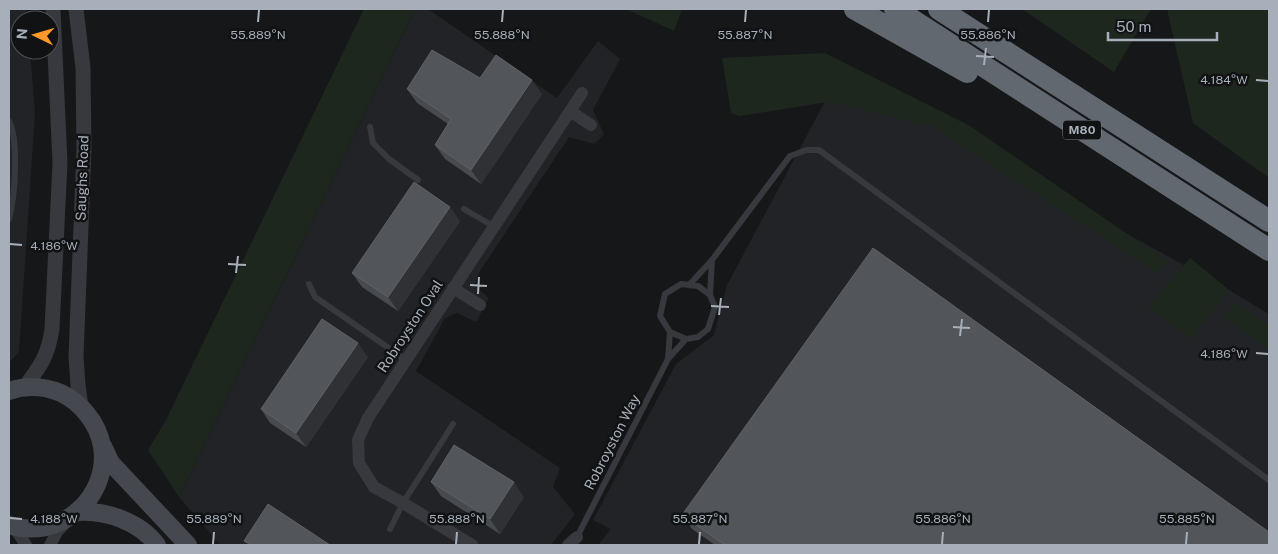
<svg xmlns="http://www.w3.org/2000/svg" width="1278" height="554" font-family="'Public Sans',sans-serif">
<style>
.built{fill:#222326}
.green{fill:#1e271e}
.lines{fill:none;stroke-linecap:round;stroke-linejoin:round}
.service{stroke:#37393e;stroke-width:6}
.minor{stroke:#37393e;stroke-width:12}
.tertiary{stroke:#37393e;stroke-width:15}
.secondary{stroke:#45484e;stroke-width:18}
.motorway{stroke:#626870;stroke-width:22}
.wall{fill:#474a4e}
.shaded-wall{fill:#2f3134}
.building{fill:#52555a;stroke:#5f6369}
.ticks{fill:none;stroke:#a7b0ba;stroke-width:2}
.labels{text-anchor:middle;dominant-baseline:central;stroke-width:5;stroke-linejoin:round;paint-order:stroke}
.shield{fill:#111214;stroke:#7a8188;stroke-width:1}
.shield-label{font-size:12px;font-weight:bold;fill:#a7b0ba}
.street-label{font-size:14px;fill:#a7b0ba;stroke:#111214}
.ticks-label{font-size:12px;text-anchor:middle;fill:#a7b0ba;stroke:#111214;stroke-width:5;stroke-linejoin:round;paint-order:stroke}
</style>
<rect width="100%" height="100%" fill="#161719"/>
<path class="built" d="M 9,9 L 26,9 L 27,20 L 20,20 L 20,50 L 30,50 L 35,113 L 19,352 L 9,363 Z
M 415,9 L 428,9 L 557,98 L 598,41 L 620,59 L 593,110 L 604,134 L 594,144 L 569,137 L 480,271 L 474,285 L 489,298 L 476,322 L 457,313 L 445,318 L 416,371 L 560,468 L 553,487 L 575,514 L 551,545 L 220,545 L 179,497 Z
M 839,75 L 1229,290 L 1269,314 L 1269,545 L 598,545 L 611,529 L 593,520 L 676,364 L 714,335 L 727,285 Z"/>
<path class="green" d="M 364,9 L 415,9 L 179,497 L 148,450 L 166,420 Z
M 626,9 L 682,9 L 674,31 Z
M 1022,9 L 1151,9 L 1114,72 Z
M 1167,9 L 1269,9 L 1269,178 L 1193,123 Z
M 825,53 L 970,126 L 1168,262 L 1157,273 L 931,126 L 828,102 L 740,116 L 731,113 L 722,58 Z
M 1190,258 L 1229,290 L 1191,339 L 1148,307 Z
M 1234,302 L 1269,326 L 1269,350 L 1224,318 Z"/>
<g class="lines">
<path class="service" d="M 9,121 C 19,140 15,198 9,219
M 370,127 L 373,143 L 389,159 L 418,180
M 464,209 L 493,226
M 309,284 L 315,297 L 406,360
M 689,285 L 712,260 L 790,156 L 807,150 L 819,150 L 1269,480
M 710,295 L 712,260
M 668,359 L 670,332 L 660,316 L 665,294 L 681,284 L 698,286 L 710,295 L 715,307 L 708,329 L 698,337 L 686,339 L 670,332
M 390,529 L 403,503 L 453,424
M 577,537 L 668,359 L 686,339"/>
<path class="minor" d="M 570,111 L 591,125
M 453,288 L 480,305
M 14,527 L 26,545
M 50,545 L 57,532 L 67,521
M 472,545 L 403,503 L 374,487 L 359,463 L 358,440 L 368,418 L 582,93
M 568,545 L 577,537"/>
<path class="tertiary" d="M 76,9 L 83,68 L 84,149 L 76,357 L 78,385 L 81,407
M 25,387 C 41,365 48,356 52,329 L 60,163 L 53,9"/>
<path class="secondary" d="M 9,391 C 26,385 44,386 61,393 C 71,398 80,405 87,414 C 121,455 97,515 46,527 C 34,529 20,529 9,525
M 103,446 L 111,463 L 188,545
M 78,512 C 106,510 140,522 157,545"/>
<path class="motorway" d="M 855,9 L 967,72
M 895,9 L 1269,250
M 939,9 L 1269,221"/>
</g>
<path class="wall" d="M 480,78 L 542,94 L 481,184 L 445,159 L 435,145 L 448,124 L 417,103 L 407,89 Z
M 460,221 L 398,311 L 362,287 L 352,273 Z
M 368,357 L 306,447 L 270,423 L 261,409 Z
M 431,482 L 524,497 L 500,534 L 441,496 Z
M 682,515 L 1269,545 L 715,545 L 692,529 Z"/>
<path class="shaded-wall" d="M 532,80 L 542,94 L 481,184 L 471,170 Z
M 450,207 L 460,221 L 398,311 L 388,297 Z
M 358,343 L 368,357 L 306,447 L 296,433 Z
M 514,482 L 524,497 L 500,534 L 490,519 Z"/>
<path class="building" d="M 432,50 L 480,78 L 496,55 L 532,80 L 471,170 L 435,145 L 451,119 L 407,89 Z
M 414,182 L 450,207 L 388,297 L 352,273 Z
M 873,248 L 1269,532 L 1269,545 L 725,545 L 682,515 Z
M 322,319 L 358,343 L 296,433 L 261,409 Z
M 454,445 L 514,482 L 490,519 L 431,482 Z
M 268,504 L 330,545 L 251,545 L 244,541 Z"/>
<path class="ticks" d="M 258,22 L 259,10M 502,22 L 503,10M 745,22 L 746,10M 988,22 L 989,10M 976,56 L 994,57M 984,65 L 986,48M 1256,80 L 1268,81M 10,244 L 22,245M 228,264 L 246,265M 236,273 L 238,256M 470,285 L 487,286M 478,294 L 479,277M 711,306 L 729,307M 719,315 L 721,298M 953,327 L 970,328M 960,336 L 962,319M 1256,353 L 1268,354M 10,518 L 22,519M 213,544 L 214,532M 456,544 L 457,532M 699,544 L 700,532M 942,544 L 943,532M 1186,544 L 1187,532"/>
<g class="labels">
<rect class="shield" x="1063" y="120.5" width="38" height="19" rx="4"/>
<g class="shield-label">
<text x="1082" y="130">M80</text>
</g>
<g class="street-label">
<text transform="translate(82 178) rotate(-88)">Saughs Road</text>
<text transform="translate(410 326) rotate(-57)">Robroyston Oval</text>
<text transform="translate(612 442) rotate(-63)">Robroyston Way</text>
</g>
</g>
<g class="ticks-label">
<text x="258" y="39">55.889°N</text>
<text x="502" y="39">55.888°N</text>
<text x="745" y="39">55.887°N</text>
<text x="988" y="39">55.886°N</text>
<text x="1224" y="84">4.184°W</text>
<text x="54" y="250">4.186°W</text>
<text x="1224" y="358">4.186°W</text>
<text x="54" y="523">4.188°W</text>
<text x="214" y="523">55.889°N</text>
<text x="457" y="523">55.888°N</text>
<text x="700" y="523">55.887°N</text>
<text x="943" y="523">55.886°N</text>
<text x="1187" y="523">55.885°N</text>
</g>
<rect width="1278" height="554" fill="none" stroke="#a7b0ba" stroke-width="20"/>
<g transform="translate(35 35) rotate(275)"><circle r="24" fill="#111214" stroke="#4d5156"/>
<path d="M0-4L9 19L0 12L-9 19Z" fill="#ff9828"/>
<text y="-8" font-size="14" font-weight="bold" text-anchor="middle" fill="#a7b0ba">N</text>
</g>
<path d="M1108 32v8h109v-8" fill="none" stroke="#a7b0ba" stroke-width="2.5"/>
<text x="1116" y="32" font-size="15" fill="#a7b0ba" stroke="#111214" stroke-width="4" paint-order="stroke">50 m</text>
</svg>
